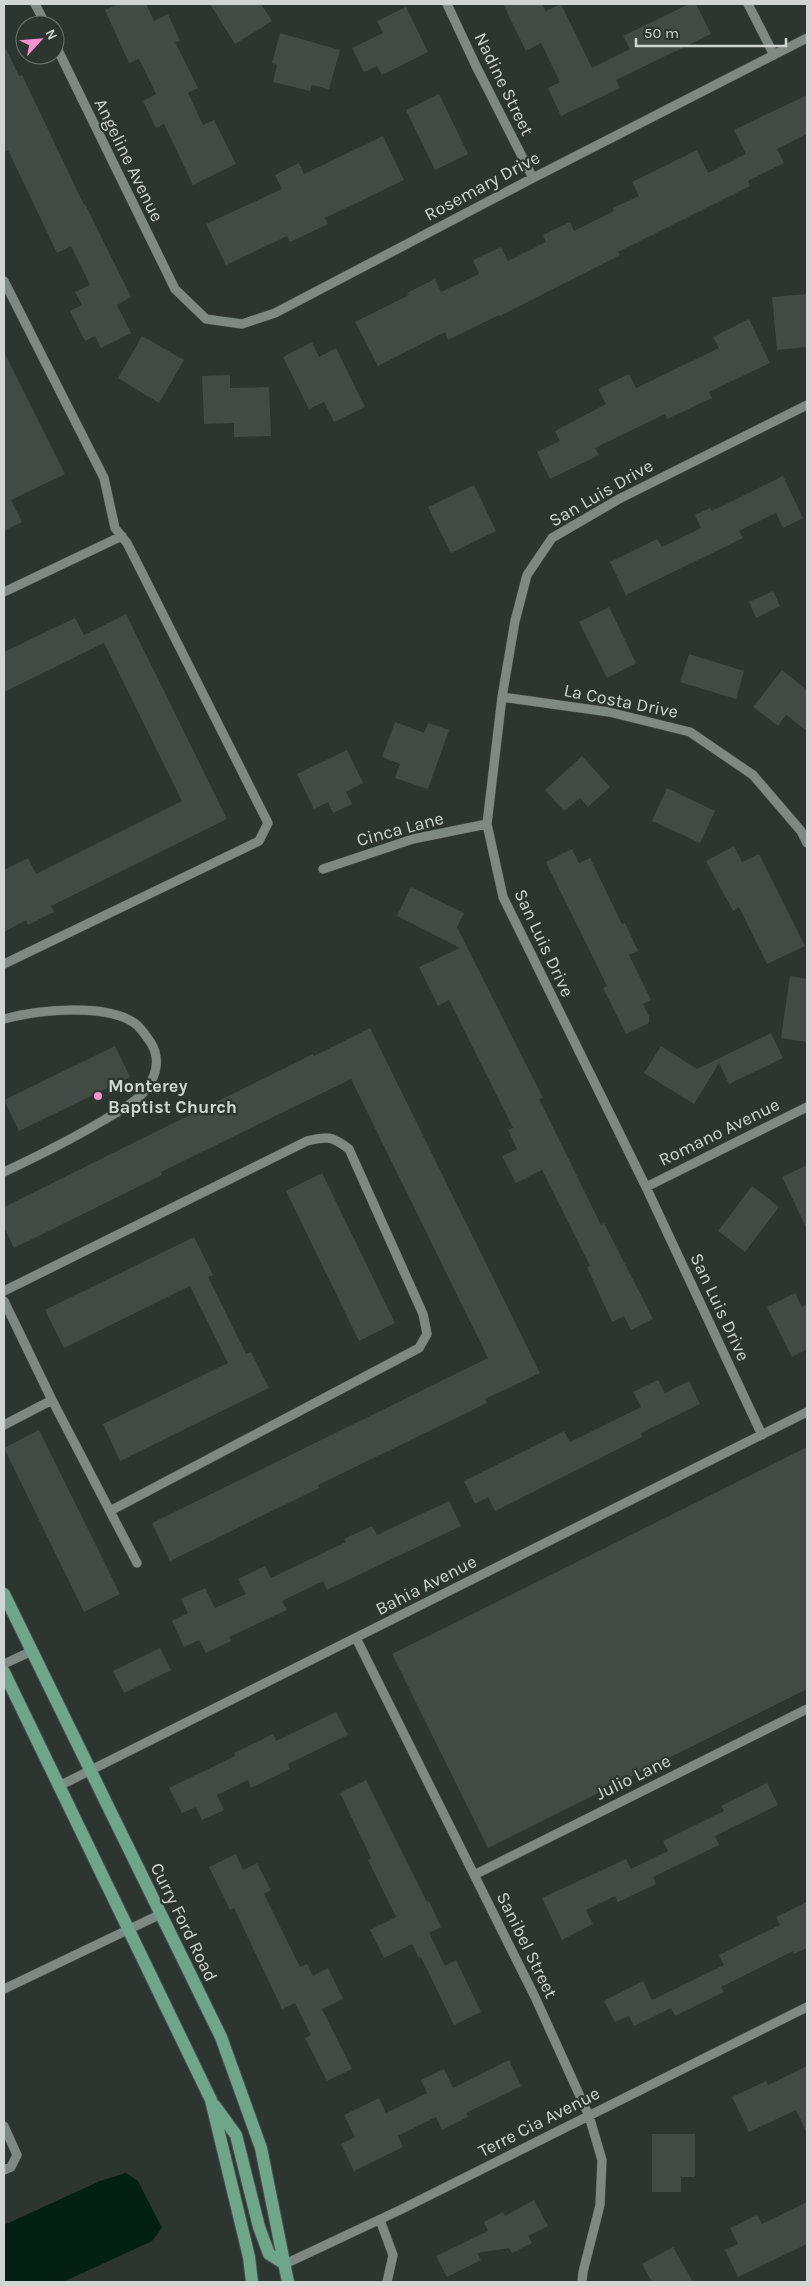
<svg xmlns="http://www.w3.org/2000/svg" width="811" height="2286" font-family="Karla,sans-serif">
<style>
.water{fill:#022014}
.building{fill:#424a46}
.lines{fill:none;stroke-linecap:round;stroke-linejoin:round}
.minor-casing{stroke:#49514d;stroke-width:10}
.major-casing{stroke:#49514d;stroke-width:14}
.minor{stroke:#7f8984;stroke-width:9}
.major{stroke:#6ea58b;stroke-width:12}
.poi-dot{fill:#f690d0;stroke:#2d3531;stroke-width:2}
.labels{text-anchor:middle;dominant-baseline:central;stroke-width:4.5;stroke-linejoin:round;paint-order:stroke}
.street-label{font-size:18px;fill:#cfd5d2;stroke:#2d3531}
.poi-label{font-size:18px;font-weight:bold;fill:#cfd5d2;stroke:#2d3531;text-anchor:start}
</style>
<rect width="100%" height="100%" fill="#2d3531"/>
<path class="water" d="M 126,2173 L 138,2181 L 162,2228 L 152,2241 L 63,2282 L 4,2282 L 4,2225 L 100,2181 Z"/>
<path class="building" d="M 119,4 L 146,4 L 154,21 L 168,14 L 180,41 L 175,42 L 198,88 L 188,93 L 203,125 L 214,120 L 236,164 L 193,185 L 164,124 L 156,128 L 143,101 L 156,94 L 139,59 L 129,63 L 105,10 Z
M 210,4 L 261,4 L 272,21 L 235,44 Z
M 503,4 L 542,4 L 546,11 L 561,4 L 592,68 L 630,49 L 623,36 L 689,4 L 696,4 L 711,34 L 616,80 L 620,88 L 561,116 L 548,88 L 560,82 L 541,43 L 526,51 Z
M 406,7 L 428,52 L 382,75 L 377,66 L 364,72 L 352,48 L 383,33 L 377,21 Z
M 280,33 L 340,50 L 329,89 L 312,85 L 310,91 L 273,82 L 277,65 L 272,63 Z
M 4,45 L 19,76 L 22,75 L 84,205 L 85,204 L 131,297 L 117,305 L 131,333 L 101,348 L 95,336 L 85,341 L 70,311 L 82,305 L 75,292 L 90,285 L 71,246 L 57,253 L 8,150 L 4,152 Z
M 439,94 L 468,154 L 435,170 L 406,110 Z
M 807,95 L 807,134 L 777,149 L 784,163 L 748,181 L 750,186 L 618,252 L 620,255 L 500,316 L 499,315 L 448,340 L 445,332 L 378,366 L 355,322 L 409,295 L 407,293 L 435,279 L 441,292 L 479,274 L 473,260 L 501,247 L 508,261 L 546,242 L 543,235 L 570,222 L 574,231 L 614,211 L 613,208 L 639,196 L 632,182 L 697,150 L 708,173 L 746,154 L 734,130 Z
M 383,136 L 404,180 L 325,218 L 328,224 L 290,242 L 287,236 L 226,265 L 206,224 L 282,189 L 275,175 L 299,163 L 304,174 Z
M 807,294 L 807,347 L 777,350 L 772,297 Z
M 749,319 L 770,363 L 709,392 L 712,398 L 667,419 L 665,414 L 595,448 L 599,455 L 550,479 L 537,452 L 560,441 L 555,431 L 606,404 L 598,389 L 629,374 L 636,388 L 719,348 L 713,337 Z
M 142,336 L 184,360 L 159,403 L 118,378 Z
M 312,342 L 319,357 L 336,348 L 365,407 L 334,422 L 324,402 L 309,409 L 283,357 Z
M 4,352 L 65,474 L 11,500 L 22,522 L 4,531 Z
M 230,375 L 230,388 L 269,387 L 271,436 L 234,437 L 234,423 L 204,424 L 202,376 Z
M 783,476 L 803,518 L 783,528 L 776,513 L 739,531 L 743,538 L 626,595 L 610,562 L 657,539 L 662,547 L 701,528 L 695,515 L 710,508 L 712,511 Z
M 474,485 L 496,531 L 451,553 L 428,507 Z
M 773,591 L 780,606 L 756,618 L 749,602 Z
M 609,607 L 636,663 L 607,678 L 579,622 Z
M 126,614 L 227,819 L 51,906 L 54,912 L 28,925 L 26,920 L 4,932 L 4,870 L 28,858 L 36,874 L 182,801 L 104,643 L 4,692 L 4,652 L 75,618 L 84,635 Z
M 689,654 L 744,671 L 736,699 L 680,682 Z
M 782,670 L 807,690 L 807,731 L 786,715 L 778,726 L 753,707 Z
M 395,722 L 424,733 L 428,723 L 449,730 L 428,789 L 395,778 L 400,764 L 382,757 Z
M 347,750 L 363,783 L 346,792 L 352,804 L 333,813 L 328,802 L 314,809 L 297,774 Z
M 582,756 L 610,787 L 588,807 L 580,798 L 564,811 L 545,790 Z
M 667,788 L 715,811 L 700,843 L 652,821 Z
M 734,846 L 742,862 L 759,854 L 805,946 L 767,964 L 739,907 L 733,911 L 706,861 Z
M 572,849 L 579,863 L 590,858 L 622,924 L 625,923 L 638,951 L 629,955 L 651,1000 L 643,1004 L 649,1016 L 649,1023 L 626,1034 L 603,988 L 607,986 L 546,862 Z
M 411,887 L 464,913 L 457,927 L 543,1098 L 539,1099 L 601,1225 L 604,1223 L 653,1319 L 631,1330 L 624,1316 L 612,1322 L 587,1267 L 590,1266 L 542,1170 L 516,1183 L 502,1156 L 517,1149 L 508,1130 L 513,1128 L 449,1000 L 438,1006 L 419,967 L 460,948 L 397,916 Z
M 790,976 L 807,979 L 807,1042 L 781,1038 Z
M 370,1028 L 540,1373 L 485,1399 L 487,1403 L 318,1485 L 319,1488 L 170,1561 L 152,1523 L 488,1358 L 351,1079 L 161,1172 L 162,1175 L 14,1248 L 4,1227 L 4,1207 L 313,1054 L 314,1056 Z
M 771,1033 L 783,1058 L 729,1084 L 719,1063 L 694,1104 L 644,1073 L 661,1046 L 697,1069 Z
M 115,1046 L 130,1077 L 19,1131 L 4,1100 Z
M 807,1165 L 807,1229 L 782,1177 Z
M 322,1173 L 395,1323 L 359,1341 L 286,1191 Z
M 752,1186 L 779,1207 L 745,1252 L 718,1231 Z
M 194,1237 L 213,1275 L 208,1277 L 246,1354 L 251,1352 L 269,1388 L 120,1461 L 103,1424 L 228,1363 L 190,1286 L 64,1348 L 45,1310 Z
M 795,1293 L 802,1307 L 807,1304 L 807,1349 L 792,1357 L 767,1307 Z
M 658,1380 L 665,1393 L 689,1381 L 700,1404 L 641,1433 L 642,1437 L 495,1511 L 488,1497 L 475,1504 L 464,1481 L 564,1431 L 570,1442 L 641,1407 L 633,1392 Z
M 39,1430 L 120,1594 L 84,1612 L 4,1448 Z
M 807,1447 L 807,1689 L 488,1848 L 392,1654 Z
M 449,1501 L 461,1526 L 327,1590 L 323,1581 L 282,1601 L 287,1610 L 229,1637 L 231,1641 L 206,1653 L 199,1640 L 184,1647 L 172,1621 L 188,1613 L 181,1599 L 205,1588 L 215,1608 L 246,1594 L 238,1579 L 265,1566 L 271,1578 L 346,1542 L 344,1539 L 372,1526 L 377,1535 Z
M 160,1648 L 171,1670 L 124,1693 L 113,1671 Z
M 336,1712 L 348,1735 L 288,1764 L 290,1769 L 251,1788 L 248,1780 L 217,1795 L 224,1810 L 202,1820 L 196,1807 L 182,1813 L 169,1788 L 235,1756 L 234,1753 L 273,1734 L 276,1741 Z
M 366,1780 L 427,1902 L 429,1901 L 441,1927 L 429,1933 L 445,1966 L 456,1960 L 481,2012 L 454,2025 L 421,1957 L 419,1958 L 412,1944 L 384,1958 L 370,1930 L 396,1917 L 368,1860 L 371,1858 L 340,1793 Z
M 767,1783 L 778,1805 L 715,1836 L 719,1845 L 653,1877 L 656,1884 L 618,1902 L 615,1896 L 586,1910 L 593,1924 L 562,1940 L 542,1898 L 626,1859 L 631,1869 L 668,1851 L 663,1841 L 724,1811 L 721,1806 Z
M 236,1854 L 243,1870 L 257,1863 L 271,1890 L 264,1894 L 300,1967 L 307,1964 L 313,1976 L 328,1968 L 343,1999 L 322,2009 L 352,2069 L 327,2081 L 305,2038 L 311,2035 L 295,2003 L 282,2009 L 234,1908 L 230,1910 L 209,1867 Z
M 807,1902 L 807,1948 L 794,1954 L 793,1951 L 721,1987 L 724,1992 L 675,2016 L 671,2008 L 634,2026 L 629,2016 L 615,2022 L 604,2001 L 643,1981 L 652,2000 L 724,1965 L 719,1955 L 780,1925 L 776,1917 Z
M 509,2060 L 521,2086 L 466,2113 L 468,2117 L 442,2130 L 436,2117 L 398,2136 L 403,2147 L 354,2171 L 341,2144 L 355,2137 L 344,2115 L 379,2098 L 386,2113 L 427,2093 L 421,2080 L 444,2069 L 453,2088 Z
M 807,2066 L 807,2133 L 796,2110 L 749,2132 L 732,2097 L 766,2081 L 768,2085 Z
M 652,2134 L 695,2134 L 695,2177 L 681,2177 L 681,2192 L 652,2192 Z
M 534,2200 L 548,2226 L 528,2236 L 532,2243 L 512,2253 L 509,2248 L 477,2253 L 481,2260 L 447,2277 L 436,2256 L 488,2231 L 484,2222 L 503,2212 L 505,2216 Z
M 807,2202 L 807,2244 L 738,2277 L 725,2250 L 738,2244 L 730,2228 L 757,2215 L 762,2224 Z
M 673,2247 L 693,2282 L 652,2282 L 642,2264 Z"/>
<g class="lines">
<g class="minor-casing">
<path id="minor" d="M 35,4 L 46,25
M 447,4 L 476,66 L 533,178
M 748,4 L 774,55
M 55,44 L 175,289 L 206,319 L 242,324 L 275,313 L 533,178 L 807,38
M 4,281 L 104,478 L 115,528 L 127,543 L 268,823 L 259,841 L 4,964
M 4,592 L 122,536
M 502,697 L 609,712 L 690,732 L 753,775 L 801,831 L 807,843
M 323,869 L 413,839 L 487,824
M 4,1019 C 37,1010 109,1002 137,1025 C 142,1030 147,1037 151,1043 C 160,1058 157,1074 147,1088 C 136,1103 120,1110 104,1120 C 72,1139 38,1156 4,1172
M 646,1187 L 807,1107
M 4,1291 L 307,1141 C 328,1136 332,1136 349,1149 L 423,1314 L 427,1334 L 419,1348 L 110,1511
M 4,1301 L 52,1400 L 137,1563
M 4,1425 L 52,1400
M 762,1435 L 646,1187 L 503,897 L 487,824 L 502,697 L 515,621 L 527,575 L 552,538 L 619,499 L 807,405
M 356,1638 L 535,1997 L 589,2116 L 602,2160 L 600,2205 L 583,2272 L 582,2282
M 4,1664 L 32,1651
M 59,1786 L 807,1412
M 474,1875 L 807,1709
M 4,1989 L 161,1914
M 4,2126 L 17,2155 L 11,2167 L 4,2170
M 380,2220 L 393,2255 L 387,2282
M 285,2264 L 400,2210 L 807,2007"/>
</g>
<g class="major-casing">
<path id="major" d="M 4,1594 L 221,2037 L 261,2148 L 288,2282
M 4,1672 L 211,2100 L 249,2257 L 252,2282
M 215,2106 L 236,2135 L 259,2227 L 269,2254 L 285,2264"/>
</g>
<use href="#minor" class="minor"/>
<use href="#major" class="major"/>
</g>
<circle class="poi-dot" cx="98" cy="1096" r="5"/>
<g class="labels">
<g class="street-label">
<text transform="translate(504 84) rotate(64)">Nadine Street</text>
<text transform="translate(129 160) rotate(64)">Angeline Avenue</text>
<text transform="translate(482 186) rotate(-28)">Rosemary Drive</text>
<text transform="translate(601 493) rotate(-30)">San Luis Drive</text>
<text transform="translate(621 701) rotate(11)">La Costa Drive</text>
<text transform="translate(400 829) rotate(-15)">Cinca Lane</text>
<text transform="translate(544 943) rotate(65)">San Luis Drive</text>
<text transform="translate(719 1132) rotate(-26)">Romano Avenue</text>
<text transform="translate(720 1307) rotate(65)">San Luis Drive</text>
<text transform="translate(426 1585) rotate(-27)">Bahia Avenue</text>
<text transform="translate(633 1777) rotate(-26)">Julio Lane</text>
<text transform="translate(184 1922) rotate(64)">Curry Ford Road</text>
<text transform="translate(527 1945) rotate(64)">Sanibel Street</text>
<text transform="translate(539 2122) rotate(-27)">Terre Cia Avenue</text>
</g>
<g class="poi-label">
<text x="108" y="1086">Monterey<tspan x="108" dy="21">Baptist Church</tspan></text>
</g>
</g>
<rect width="811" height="2286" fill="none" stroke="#cfd5d2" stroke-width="10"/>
<g transform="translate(40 40) rotate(64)"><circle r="24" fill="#2d3531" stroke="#6e7571"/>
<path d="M0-4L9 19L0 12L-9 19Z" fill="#f690d0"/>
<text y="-8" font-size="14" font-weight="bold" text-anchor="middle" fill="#cfd5d2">N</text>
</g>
<path d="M636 38v8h150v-8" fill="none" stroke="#cfd5d2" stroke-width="2.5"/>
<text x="644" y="38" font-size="15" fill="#cfd5d2" stroke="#2d3531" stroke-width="4" paint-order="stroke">50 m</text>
</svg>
